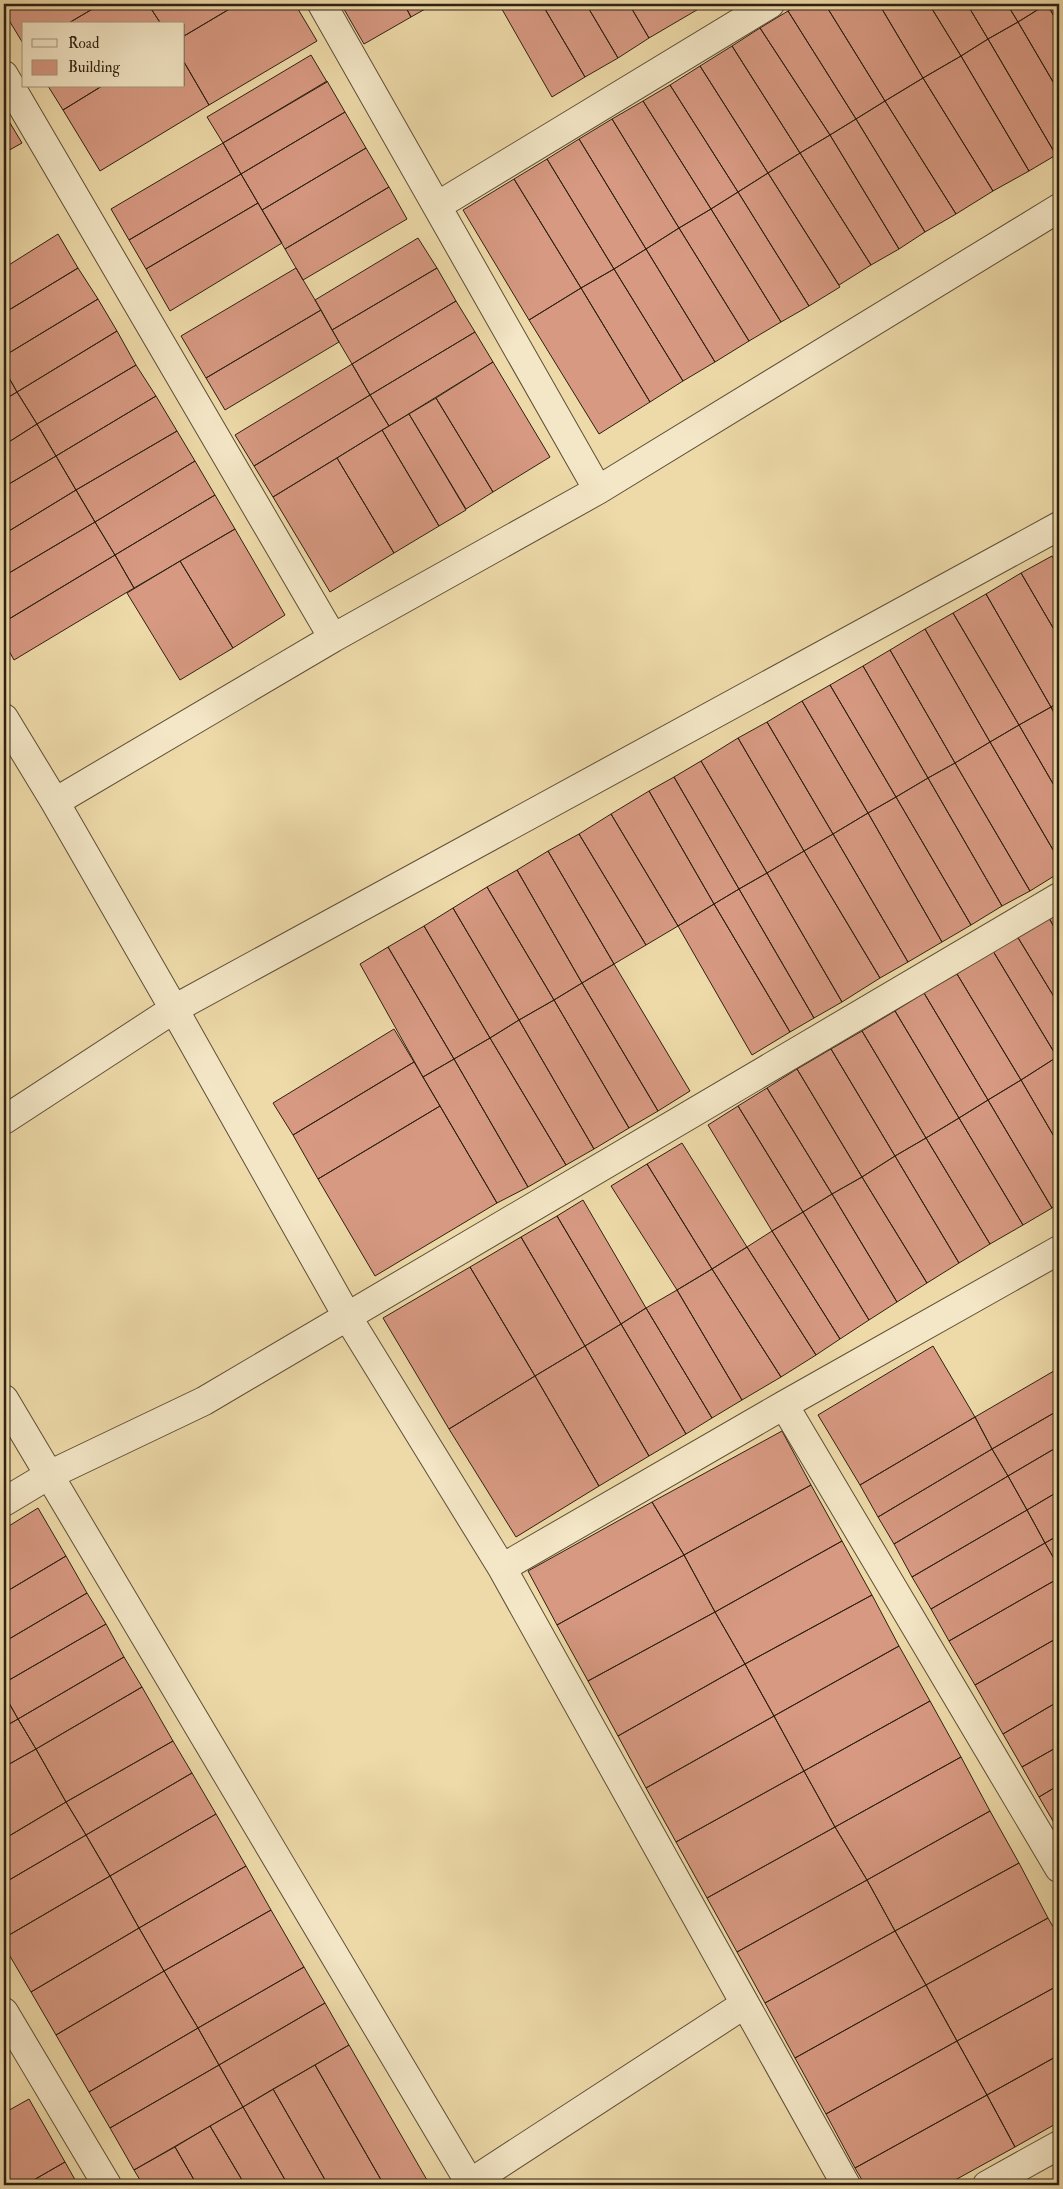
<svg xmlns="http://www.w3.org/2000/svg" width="1063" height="2189" font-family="'IM FELL Double Pica',serif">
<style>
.building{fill:#d79982;stroke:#2e2111}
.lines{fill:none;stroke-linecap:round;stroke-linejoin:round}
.street-casing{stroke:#5e4f37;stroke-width:30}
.street{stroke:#f4e7c7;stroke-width:28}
</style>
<rect width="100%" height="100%" fill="#eedaa9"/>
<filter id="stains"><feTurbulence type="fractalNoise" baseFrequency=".004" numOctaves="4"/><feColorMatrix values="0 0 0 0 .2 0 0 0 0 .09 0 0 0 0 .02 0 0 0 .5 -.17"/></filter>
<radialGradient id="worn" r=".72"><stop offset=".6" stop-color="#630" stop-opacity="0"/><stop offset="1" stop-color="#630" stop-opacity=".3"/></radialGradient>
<path class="building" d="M 4,4 L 101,4 L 67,24 L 24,24 L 24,45 L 4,12 Z
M 101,4 L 148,4 L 161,24 L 67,24 Z
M 148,4 L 238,4 L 184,36 L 184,24 L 161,24 Z
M 238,4 L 295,4 L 317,41 L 209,105 L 184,62 L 184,36 Z
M 341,4 L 404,4 L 411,17 L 364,44 Z
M 404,4 L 434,4 L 411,17 Z
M 499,4 L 542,4 L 585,77 L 552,97 Z
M 542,4 L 586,4 L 618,58 L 585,77 Z
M 586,4 L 629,4 L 649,38 L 618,58 Z
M 629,4 L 707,4 L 649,38 Z
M 800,4 L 825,4 L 885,101 L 856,119 L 788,11 Z
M 825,4 L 879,4 L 923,78 L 885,101 Z
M 879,4 L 929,4 L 961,56 L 923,78 Z
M 929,4 L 967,4 L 988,39 L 961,56 Z
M 967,4 L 1007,4 L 1018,22 L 988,39 Z
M 1007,4 L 1047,4 L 1018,22 Z
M 1047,4 L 1059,25 L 1059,92 L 1018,22 Z
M 1047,4 L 1059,4 L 1059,25 Z
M 788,11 L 856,119 L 830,135 L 760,28 Z
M 1018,22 L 1059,92 L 1059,153 L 1056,155 L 988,39 Z
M 760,28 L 830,135 L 800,153 L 732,46 Z
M 988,39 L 1056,155 L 1029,171 L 961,56 Z
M 732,46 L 800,153 L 768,173 L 700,66 Z
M 311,55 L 327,82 L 223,143 L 207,117 Z
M 961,56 L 1029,171 L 993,191 L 923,78 Z
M 184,62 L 209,105 L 100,171 L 63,110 L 102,86 L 184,86 Z
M 700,66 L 768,173 L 738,192 L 670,85 Z
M 923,78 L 993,191 L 956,214 L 885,101 Z
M 327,81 L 345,112 L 241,174 L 223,143 Z
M 670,85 L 738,192 L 711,209 L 643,101 Z
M 48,86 L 102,86 L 63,110 Z
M 643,101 L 711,209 L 679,228 L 612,119 Z
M 885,101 L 956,214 L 925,232 L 856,119 Z
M 345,112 L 366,148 L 262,210 L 241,174 Z
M 4,113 L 22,143 L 4,153 Z
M 612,119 L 679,228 L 646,249 L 579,139 Z
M 856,119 L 925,232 L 899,249 L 830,135 Z
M 830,135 L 899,249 L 871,265 L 800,153 Z
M 579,139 L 646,249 L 614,269 L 547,159 Z
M 223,143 L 241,174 L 129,240 L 111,209 Z
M 366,148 L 389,187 L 285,249 L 262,210 Z
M 800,153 L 871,265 L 839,285 L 768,173 Z
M 547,159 L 614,269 L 581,288 L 514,179 Z
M 768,173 L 840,287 L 809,306 L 738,192 Z
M 241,174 L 258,203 L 146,269 L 129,240 Z
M 514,179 L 581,288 L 529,320 L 463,210 Z
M 389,187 L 407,219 L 303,280 L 285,249 Z
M 738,192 L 809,306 L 781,322 L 711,209 Z
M 258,203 L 282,243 L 170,311 L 146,269 Z
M 711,209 L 781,322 L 749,341 L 679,228 Z
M 679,228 L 749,341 L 715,362 L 646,249 Z
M 58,234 L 78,268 L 4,313 L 4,268 Z
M 418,238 L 437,268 L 332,330 L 315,300 Z
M 646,249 L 715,362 L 683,381 L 614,269 Z
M 78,268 L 98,299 L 4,356 L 4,313 Z
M 296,268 L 321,310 L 206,378 L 181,336 Z
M 437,268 L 456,301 L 352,364 L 332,330 Z
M 614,269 L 683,381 L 650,402 L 581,288 Z
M 581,288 L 650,402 L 599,434 L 529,320 Z
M 98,299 L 117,331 L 17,392 L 4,369 L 4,356 Z
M 456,301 L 475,332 L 370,395 L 352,364 Z
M 321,310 L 339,342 L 225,410 L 206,378 Z
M 117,331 L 136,365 L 37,424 L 17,392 Z
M 475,332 L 493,362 L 389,426 L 370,395 Z
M 493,362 L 550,457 L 493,492 L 436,398 Z
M 352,364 L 370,395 L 254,466 L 235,435 Z
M 136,365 L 156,396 L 56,456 L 37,424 Z
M 4,369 L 17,392 L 4,400 Z
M 17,392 L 37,424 L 4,445 L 4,400 Z
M 370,395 L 389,426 L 273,497 L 254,466 Z
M 156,396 L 177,431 L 76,490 L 56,456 Z
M 436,398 L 493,492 L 466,509 L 409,414 Z
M 409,414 L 466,510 L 439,526 L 382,430 Z
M 37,424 L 56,456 L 4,487 L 4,445 Z
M 382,430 L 439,526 L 394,553 L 337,458 Z
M 177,431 L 195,461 L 95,522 L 76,490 Z
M 56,456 L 76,490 L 4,534 L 4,487 Z
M 337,458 L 394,553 L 330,592 L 273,497 Z
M 195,461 L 215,495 L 115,555 L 95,522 Z
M 76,490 L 95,522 L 4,576 L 4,534 Z
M 215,495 L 235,529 L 134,588 L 115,555 Z
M 95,522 L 115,555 L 4,622 L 4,576 Z
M 235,529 L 285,615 L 233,648 L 180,561 Z
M 115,555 L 134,588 L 14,660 L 4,642 L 4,622 Z
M 1052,556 L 1059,568 L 1059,638 L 1021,573 Z
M 180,561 L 233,648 L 180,680 L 127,593 Z
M 1021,573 L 1059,638 L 1059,702 L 1051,707 L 986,594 Z
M 986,594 L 1051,707 L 1019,725 L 953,613 Z
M 953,613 L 1019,725 L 990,742 L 925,629 Z
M 925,629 L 990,742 L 955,763 L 890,650 Z
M 890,650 L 955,763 L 928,778 L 863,666 Z
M 863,666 L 928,778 L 896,797 L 830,685 Z
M 830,685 L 896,797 L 868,813 L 802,701 Z
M 802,701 L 868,813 L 833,834 L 767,722 Z
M 1059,702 L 1059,722 L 1051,707 Z
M 1051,707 L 1059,722 L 1059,794 L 1019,725 Z
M 767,722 L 833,834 L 804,851 L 738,738 Z
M 1019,725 L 1059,794 L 1059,860 L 990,742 Z
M 738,738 L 804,851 L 767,873 L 701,761 Z
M 990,742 L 1059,860 L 1059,873 L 1030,891 L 955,763 Z
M 701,761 L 767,873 L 739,889 L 674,777 Z
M 955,763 L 1030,891 L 1002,906 L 928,778 Z
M 674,777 L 739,889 L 714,904 L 649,791 Z
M 928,778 L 1002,906 L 971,925 L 896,797 Z
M 649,791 L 714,904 L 678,926 L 611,814 Z
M 896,797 L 971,925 L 942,942 L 868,813 Z
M 868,813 L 942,942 L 908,962 L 833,834 Z
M 611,814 L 678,926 L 646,945 L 579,834 Z
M 579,834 L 646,945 L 614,964 L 548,851 Z
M 833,834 L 908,962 L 880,978 L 804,851 Z
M 548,851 L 614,964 L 582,983 L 517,870 Z
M 804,851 L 880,978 L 842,1002 L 767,873 Z
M 517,870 L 582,983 L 554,1000 L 487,887 Z
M 767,873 L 842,1002 L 814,1018 L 739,889 Z
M 487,887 L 554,1000 L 519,1020 L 453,908 Z
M 739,889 L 814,1018 L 790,1032 L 714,904 Z
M 714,904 L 790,1032 L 752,1055 L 678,926 Z
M 453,908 L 519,1020 L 490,1038 L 424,926 Z
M 1059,912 L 1059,936 L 1049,918 Z
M 1049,918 L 1059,936 L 1059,1005 L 1017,936 Z
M 424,926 L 490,1038 L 454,1059 L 388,947 Z
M 1017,936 L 1059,1005 L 1059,1056 L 1057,1057 L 993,951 Z
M 388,947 L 454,1059 L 423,1077 L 360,964 Z
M 993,951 L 1057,1057 L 1021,1080 L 957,974 Z
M 614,964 L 690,1091 L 658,1111 L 582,983 Z
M 957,974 L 1021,1080 L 988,1100 L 924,993 Z
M 582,983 L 658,1111 L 629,1128 L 554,1000 Z
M 924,993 L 988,1100 L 959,1118 L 895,1011 Z
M 554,1000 L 629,1128 L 594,1149 L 519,1020 Z
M 895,1011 L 959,1118 L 926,1138 L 862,1031 Z
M 519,1020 L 594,1149 L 566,1165 L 490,1038 Z
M 394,1029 L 414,1062 L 293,1135 L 273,1103 Z
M 862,1031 L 926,1138 L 895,1156 L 831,1049 Z
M 490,1038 L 566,1165 L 528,1187 L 454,1059 Z
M 831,1049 L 895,1156 L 862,1177 L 797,1069 Z
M 1057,1057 L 1059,1061 L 1059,1145 L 1021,1080 Z
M 454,1059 L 528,1187 L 497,1203 L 423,1077 Z
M 414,1062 L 440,1106 L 318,1179 L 293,1135 Z
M 797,1069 L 862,1177 L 832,1194 L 767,1088 Z
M 1021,1080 L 1059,1145 L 1059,1203 L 1052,1208 L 988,1100 Z
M 767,1088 L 832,1194 L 803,1212 L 738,1106 Z
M 988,1100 L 1052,1208 L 1023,1225 L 959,1118 Z
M 440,1106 L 497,1203 L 375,1276 L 318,1179 Z
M 738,1106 L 803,1212 L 772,1231 L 708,1125 Z
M 959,1118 L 1023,1225 L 990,1244 L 926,1138 Z
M 926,1138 L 990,1244 L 959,1263 L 895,1156 Z
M 682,1143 L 747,1247 L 712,1269 L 647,1164 Z
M 895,1156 L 959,1263 L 927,1283 L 862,1177 Z
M 647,1164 L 712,1269 L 677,1290 L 611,1186 Z
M 862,1177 L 927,1283 L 897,1302 L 832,1194 Z
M 832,1194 L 897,1302 L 869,1320 L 803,1212 Z
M 583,1200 L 646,1308 L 621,1324 L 557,1216 Z
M 803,1212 L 869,1320 L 840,1339 L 772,1231 Z
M 557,1216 L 621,1324 L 585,1346 L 521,1237 Z
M 772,1231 L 840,1339 L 816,1355 L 747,1247 Z
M 521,1237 L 585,1346 L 535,1376 L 470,1267 Z
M 747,1247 L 816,1355 L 781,1377 L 712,1269 Z
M 470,1267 L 535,1376 L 449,1429 L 383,1318 Z
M 712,1269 L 781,1377 L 742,1400 L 677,1290 Z
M 677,1290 L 742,1400 L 712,1418 L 646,1308 Z
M 646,1308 L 712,1418 L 686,1434 L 621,1324 Z
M 621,1324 L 686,1434 L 649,1456 L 585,1346 Z
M 585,1346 L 649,1456 L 599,1486 L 535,1376 Z
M 933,1346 L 975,1417 L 860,1485 L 818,1415 Z
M 1059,1368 L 1059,1410 L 992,1449 L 975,1417 Z
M 535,1376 L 599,1486 L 516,1537 L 449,1429 Z
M 1059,1410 L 1059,1446 L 1008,1476 L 992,1449 Z
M 975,1417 L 992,1449 L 878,1517 L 860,1485 Z
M 782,1431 L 811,1485 L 684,1555 L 652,1502 Z
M 1059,1446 L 1059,1491 L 1027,1510 L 1008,1476 Z
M 992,1449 L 1008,1476 L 894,1544 L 878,1517 Z
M 1008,1476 L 1027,1510 L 912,1577 L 894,1544 Z
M 811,1485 L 842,1541 L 715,1612 L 684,1555 Z
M 1059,1491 L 1059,1535 L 1045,1543 L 1027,1510 Z
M 652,1502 L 684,1555 L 557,1625 L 528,1571 Z
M 38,1508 L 66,1556 L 4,1593 L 4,1529 Z
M 1027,1510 L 1045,1543 L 931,1609 L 912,1577 Z
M 1059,1535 L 1059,1567 L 1045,1543 Z
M 842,1541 L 872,1595 L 745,1664 L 715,1612 Z
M 1045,1543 L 1059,1567 L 1059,1578 L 949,1641 L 931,1609 Z
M 684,1555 L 715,1612 L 588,1681 L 557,1625 Z
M 66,1556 L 87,1593 L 4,1642 L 4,1593 Z
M 1059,1578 L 1059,1637 L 975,1685 L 949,1641 Z
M 87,1593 L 106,1624 L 4,1683 L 4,1642 Z
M 872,1595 L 899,1646 L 774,1716 L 745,1664 Z
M 715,1612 L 745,1664 L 618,1736 L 588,1681 Z
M 106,1624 L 124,1657 L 18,1719 L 4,1694 L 4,1683 Z
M 1059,1637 L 1059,1701 L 1003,1734 L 975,1685 Z
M 899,1646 L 930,1701 L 804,1771 L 774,1716 Z
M 124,1657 L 142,1687 L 36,1749 L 18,1719 Z
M 745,1664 L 774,1716 L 646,1788 L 618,1736 Z
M 142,1687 L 173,1741 L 66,1802 L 36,1749 Z
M 4,1694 L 18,1719 L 4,1727 Z
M 930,1701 L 961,1757 L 835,1827 L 804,1771 Z
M 1059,1701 L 1059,1746 L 1022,1767 L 1003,1734 Z
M 774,1716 L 804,1771 L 676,1842 L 646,1788 Z
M 18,1719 L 36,1749 L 4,1767 L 4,1727 Z
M 173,1741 L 192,1773 L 86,1835 L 66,1802 Z
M 1059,1746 L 1059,1785 L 1039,1797 L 1022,1767 Z
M 36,1749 L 66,1802 L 4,1839 L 4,1767 Z
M 961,1757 L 990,1811 L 867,1880 L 835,1827 Z
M 804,1771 L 835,1827 L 707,1898 L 676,1842 Z
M 192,1773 L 216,1814 L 110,1876 L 86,1835 Z
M 1059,1785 L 1059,1827 L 1057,1828 L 1039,1797 Z
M 66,1802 L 86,1835 L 4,1883 L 4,1839 Z
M 990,1811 L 1019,1863 L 895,1931 L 867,1880 Z
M 216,1814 L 246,1866 L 139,1928 L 110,1876 Z
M 835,1827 L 867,1880 L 737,1952 L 707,1898 Z
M 86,1835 L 110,1876 L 4,1938 L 4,1883 Z
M 1019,1863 L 1048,1918 L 926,1985 L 895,1931 Z
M 246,1866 L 271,1910 L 164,1971 L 139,1928 Z
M 110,1876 L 139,1928 L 31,1992 L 4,1946 L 4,1938 Z
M 867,1880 L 895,1931 L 765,2003 L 737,1952 Z
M 271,1910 L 304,1967 L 198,2028 L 164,1971 Z
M 1048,1918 L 1059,1937 L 1059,1985 L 957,2041 L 926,1985 Z
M 139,1928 L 164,1971 L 56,2035 L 31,1992 Z
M 895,1931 L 926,1985 L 795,2058 L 765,2003 Z
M 304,1967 L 325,2003 L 219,2065 L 198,2028 Z
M 164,1971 L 198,2028 L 89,2092 L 56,2035 Z
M 926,1985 L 957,2041 L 826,2114 L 795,2058 Z
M 1059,1985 L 1059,2055 L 987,2095 L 957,2041 Z
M 325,2003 L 349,2045 L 243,2107 L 219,2065 Z
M 198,2028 L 219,2065 L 110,2128 L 89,2092 Z
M 957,2041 L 987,2095 L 855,2168 L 826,2114 Z
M 349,2045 L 427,2180 L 418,2185 L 384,2185 L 315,2065 Z
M 1059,2055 L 1059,2122 L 1015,2147 L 987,2095 Z
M 219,2065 L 243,2107 L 134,2170 L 110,2128 Z
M 315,2065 L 384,2185 L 328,2185 L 273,2089 Z
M 273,2089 L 328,2185 L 288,2185 L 243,2107 Z
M 987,2095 L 1015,2147 L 946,2185 L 865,2185 L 855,2168 Z
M 29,2099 L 65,2162 L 25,2185 L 4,2185 L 4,2113 Z
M 243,2107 L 288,2185 L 245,2185 L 210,2126 Z
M 210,2126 L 245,2185 L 197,2185 L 175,2147 Z
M 175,2147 L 197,2185 L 143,2185 L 134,2170 Z
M 65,2162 L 78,2185 L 25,2185 Z"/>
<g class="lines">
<g class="street-casing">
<path id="street" d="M 322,4 L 598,490
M 4,75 L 333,638
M 437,206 L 770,4
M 4,718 L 55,802 L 174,1009 L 347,1316 L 502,1568 L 846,2185
M 55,802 L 333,638 L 598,490 L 1059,208
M 4,1120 L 174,1009 L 1059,526
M 4,1399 L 471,2185
M 784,1405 L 1059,1868
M 4,1502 L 49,1475 L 204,1401 L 1059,897
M 502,1568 L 784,1405 L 1059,1250
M 4,2012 L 107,2185
M 467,2185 L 745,2004
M 987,2185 L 1059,2145"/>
</g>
<use href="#street" class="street"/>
</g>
<rect width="1063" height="2189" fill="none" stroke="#eedaa9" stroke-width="20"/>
<rect x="5" y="5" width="1053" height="2179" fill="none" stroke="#2e2111" stroke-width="2.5"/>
<rect x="10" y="10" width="1043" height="2169" fill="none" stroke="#2e2111"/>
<rect x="22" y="22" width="162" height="65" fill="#f4e7c7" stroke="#a5987e"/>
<rect x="32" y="39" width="25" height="8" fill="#f4e7c7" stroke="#a5987e"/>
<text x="68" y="48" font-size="15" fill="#2e2111">Road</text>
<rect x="32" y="60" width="25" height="15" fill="#d79982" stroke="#a5987e"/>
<text x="68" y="72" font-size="15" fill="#2e2111">Building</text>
<rect width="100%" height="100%" filter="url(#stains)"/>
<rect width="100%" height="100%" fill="url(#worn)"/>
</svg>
